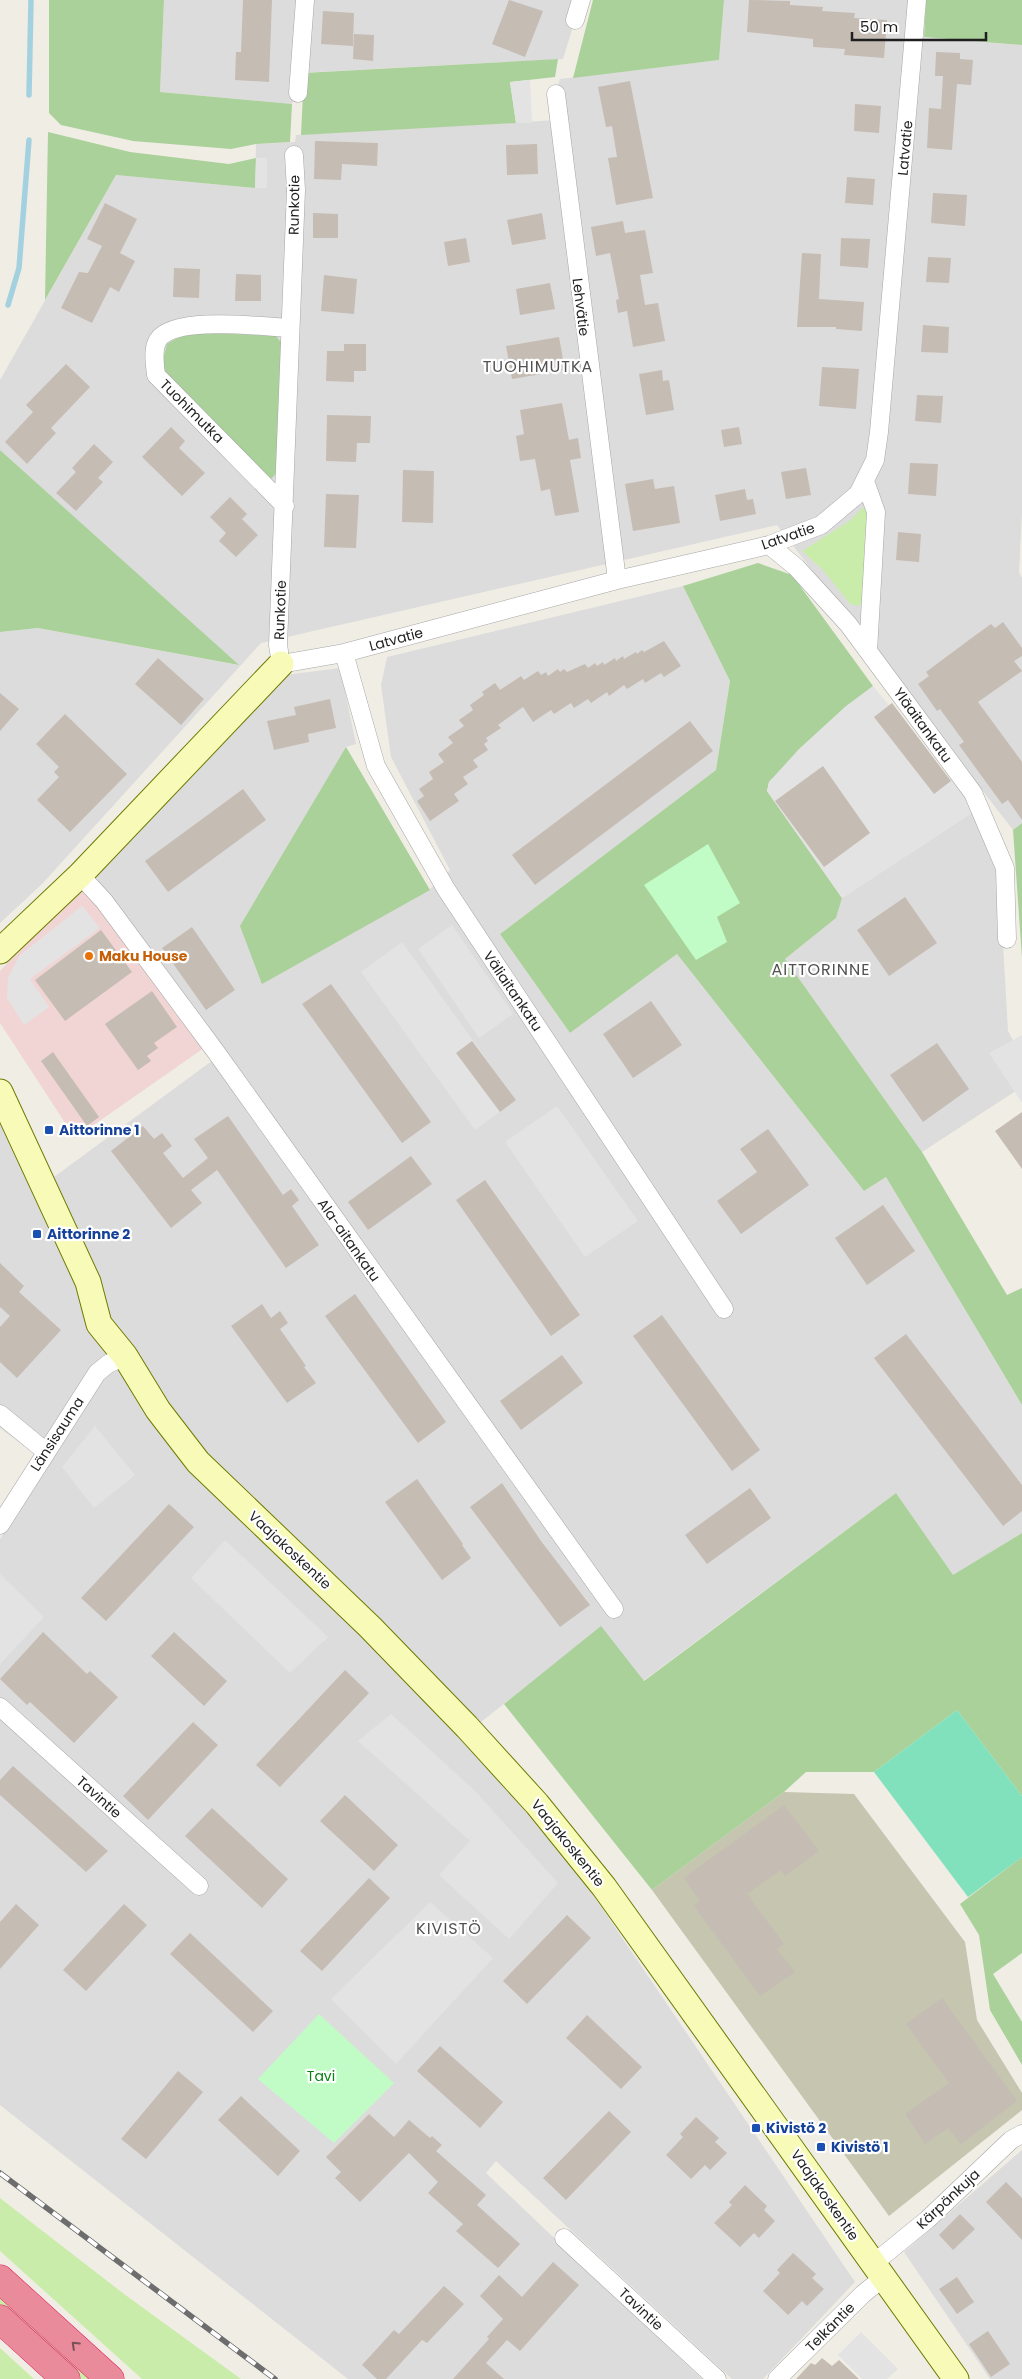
<svg xmlns="http://www.w3.org/2000/svg" width="1022" height="2379" font-family="Poppins,sans-serif">
<style>
.residential{fill:#dddcdc}
.commercial{fill:#f1d5d4}
.construction{fill:#c5c5b0}
.grass{fill:#caecaa}
.forest{fill:#a9d199}
.park{fill:#c1fbc6}
.pitch{fill:#81e1bd}
.parking{fill:#e3e3e3}
.lines{fill:none;stroke-linecap:round;stroke-linejoin:round}
.stream{stroke:#a4d1df;stroke-width:5.5}
.building{fill:#c5bcb4}
.street-casing{stroke:#a6a6a6;stroke-width:19}
.secondary-casing{stroke:#6d7b01;stroke-width:27}
.highway-casing{stroke:#e12061;stroke-width:29}
.street{stroke:#fff;stroke-width:18}
.secondary{stroke:#f8fbb8;stroke-width:25}
.highway{stroke:#ea8b9c;stroke-width:28}
.rail-casing{stroke:#6d6d6d;stroke-width:5.5}
.rail{stroke:#fff;stroke-width:4;stroke-dasharray:11;stroke-linecap:butt}
.oneway{stroke:#7a5057}
.food-dot{fill:#e8710a;stroke:#fff;stroke-width:2}
.transit-dot{fill:#1a4fb4;stroke:#fff;stroke-width:2}
.labels{text-anchor:middle;dominant-baseline:central;stroke-width:4.5;stroke-linejoin:round;paint-order:stroke}
.street-label{font-size:14px;fill:#1f1f1f;stroke:#fff}
.food-label{font-size:14px;font-weight:bold;fill:#c56008;stroke:#fff;text-anchor:start}
.transit-label{font-size:14px;font-weight:bold;fill:#164399;stroke:#fff;text-anchor:start}
.park-label{font-size:14px;fill:#088213;stroke:#fff}
.quarter-label{font-size:16px;letter-spacing:1px;fill:#525252;stroke:#fff}
</style>
<rect width="100%" height="100%" fill="#f0ede5"/>
<path class="residential" d="M 164,0 L 581,0 L 563,59 L 299,73 L 298,86 L 292,104 L 160,92 Z
M 724,0 L 910,0 L 908,36 L 1022,45 L 1022,512 L 1019,572 L 1022,578 L 1022,823 L 1013,830 L 777,525 L 261,643 L 42,884 L 0,923 L 0,632 L 38,628 L 238,665 L 0,450 L 0,380 L 116,175 L 255,188 L 256,144 L 295,142 L 296,135 L 557,120 L 556,94 L 560,79 L 719,60 Z
M 683,586 L 730,681 L 716,770 L 500,934 L 570,1033 L 677,954 L 864,1191 L 886,1177 L 1022,1405 L 1022,1533 L 953,1576 L 896,1493 L 643,1681 L 601,1627 L 462,1737 L 583,1880 L 855,2282 L 763,2379 L 732,2379 L 496,2161 L 486,2173 L 702,2379 L 348,2379 L 0,2105 L 0,1539 L 47,1463 L 0,1428 L 0,1120 L 35,1191 L 224,1052 L 94,875 L 285,675 L 340,668 L 356,744 L 346,747 L 429,890 L 450,870 L 391,757 L 381,685 L 387,657 Z
M 976,810 L 999,873 L 1008,1031 L 1022,1057 L 1022,1087 L 922,1152 L 785,959 L 836,918 L 842,898 Z
M 1022,2150 L 1022,2379 L 990,2379 L 904,2252 Z"/>
<path class="commercial" d="M 79,887 L 99,905 L 204,1048 L 75,1138 L 0,1023 L 0,971 Z"/>
<path class="construction" d="M 784,1792 L 854,1794 L 965,1942 L 977,2020 L 1022,2093 L 1022,2110 L 889,2216 L 652,1890 Z"/>
<path class="grass" d="M 862,508 L 867,509 L 870,537 L 864,602 L 858,606 L 850,604 L 823,570 L 802,551 L 851,520 Z
M 0,2198 L 124,2294 L 241,2379 L 142,2379 L 0,2251 Z
M 0,2296 L 92,2379 L 82,2379 L 0,2305 Z
M 0,2348 L 34,2379 L 0,2379 Z"/>
<path class="forest" d="M 49,0 L 164,0 L 160,92 L 292,104 L 290,142 L 256,144 L 231,149 L 133,141 L 61,125 L 49,113 Z
M 593,0 L 724,0 L 719,60 L 573,78 Z
M 926,0 L 1022,0 L 1022,45 L 924,37 Z
M 558,59 L 555,77 L 510,82 L 516,123 L 301,135 L 304,73 Z
M 48,132 L 130,152 L 229,164 L 256,158 L 255,188 L 116,175 L 45,300 Z
M 211,333 L 276,336 L 283,345 L 278,471 L 272,478 L 264,478 L 164,370 L 163,360 L 167,344 L 180,336 Z
M 0,450 L 239,665 L 38,628 L 0,632 Z
M 758,563 L 792,575 L 873,686 L 769,782 L 767,791 L 842,898 L 836,918 L 785,959 L 922,1152 L 1007,1295 L 1022,1288 L 1022,1405 L 886,1177 L 864,1191 L 677,954 L 570,1033 L 500,934 L 716,770 L 730,681 L 683,586 Z
M 346,747 L 430,890 L 262,984 L 240,926 Z
M 1022,823 L 1022,958 L 1013,830 Z
M 896,1493 L 953,1575 L 1022,1533 L 1022,1796 L 957,1710 L 874,1772 L 806,1772 L 784,1792 L 652,1890 L 504,1704 L 601,1626 L 644,1681 Z
M 1022,1857 L 1022,1953 L 993,1974 L 1022,2022 L 1022,2065 L 990,2010 L 979,1935 L 960,1904 Z"/>
<path class="park" d="M 708,844 L 740,903 L 717,917 L 727,942 L 696,960 L 644,885 Z
M 319,2014 L 394,2083 L 334,2143 L 258,2079 Z"/>
<path class="pitch" d="M 957,1710 L 1022,1796 L 1022,1857 L 968,1897 L 874,1772 Z"/>
<path class="parking" d="M 530,80 L 532,123 L 516,123 L 510,82 Z
M 256,158 L 267,158 L 267,188 L 255,188 Z
M 873,686 L 976,810 L 842,898 L 767,791 L 769,782 L 799,749 L 846,706 Z
M 82,906 L 100,928 L 30,979 L 49,1007 L 24,1025 L 7,998 L 8,978 L 20,955 Z
M 452,925 L 513,1014 L 479,1038 L 418,949 Z
M 402,942 L 516,1100 L 475,1130 L 361,972 Z
M 1022,1035 L 1022,1103 L 989,1053 Z
M 557,1106 L 638,1221 L 585,1257 L 505,1142 Z
M 95,1426 L 135,1475 L 94,1508 L 62,1467 Z
M 225,1540 L 328,1637 L 290,1673 L 191,1578 Z
M 0,1574 L 44,1617 L 0,1664 Z
M 391,1714 L 476,1792 L 558,1883 L 509,1939 L 439,1875 L 470,1841 L 358,1741 Z
M 430,1902 L 493,1958 L 396,2064 L 331,1999 Z
M 861,2332 L 898,2369 L 887,2379 L 862,2379 L 838,2355 Z"/>
<g class="lines">
<path class="stream" d="M 29,95 L 31,0
M 8,305 L 19,268 L 29,140"/>
</g>
<path class="building" d="M 243,0 L 272,0 L 269,82 L 235,80 L 236,52 L 241,52 Z
M 509,0 L 543,11 L 525,57 L 492,44 Z
M 749,0 L 790,1 L 790,5 L 823,7 L 822,11 L 855,13 L 854,18 L 887,20 L 884,58 L 844,55 L 845,49 L 813,47 L 813,39 L 747,32 Z
M 323,11 L 354,13 L 353,46 L 321,44 Z
M 354,34 L 374,35 L 373,61 L 353,59 Z
M 936,52 L 960,53 L 960,59 L 973,60 L 971,85 L 957,84 L 952,150 L 927,148 L 929,108 L 941,109 L 943,76 L 935,76 Z
M 630,81 L 653,198 L 616,205 L 608,158 L 617,157 L 612,126 L 606,127 L 598,87 Z
M 855,104 L 881,106 L 879,133 L 854,131 Z
M 315,141 L 378,143 L 377,166 L 342,164 L 341,180 L 314,179 Z
M 537,144 L 538,174 L 507,175 L 506,145 Z
M 847,177 L 875,179 L 873,205 L 845,203 Z
M 933,193 L 967,195 L 965,226 L 931,223 Z
M 105,203 L 137,219 L 120,253 L 135,261 L 119,292 L 110,287 L 92,323 L 61,308 L 79,272 L 88,273 L 102,246 L 87,239 Z
M 313,213 L 338,214 L 338,238 L 313,238 Z
M 542,213 L 546,239 L 512,245 L 507,220 Z
M 623,221 L 625,233 L 645,230 L 653,273 L 640,275 L 645,305 L 658,303 L 665,341 L 633,347 L 627,311 L 618,313 L 616,300 L 619,299 L 610,253 L 596,256 L 591,227 Z
M 466,238 L 470,262 L 448,266 L 444,242 Z
M 841,238 L 870,239 L 868,268 L 840,266 Z
M 802,253 L 821,254 L 819,299 L 864,302 L 862,331 L 836,329 L 836,327 L 797,327 Z
M 928,257 L 951,258 L 949,283 L 926,282 Z
M 174,268 L 200,269 L 199,298 L 173,297 Z
M 236,274 L 261,275 L 261,301 L 235,301 Z
M 324,275 L 357,279 L 354,314 L 321,311 Z
M 550,283 L 555,309 L 520,315 L 516,289 Z
M 923,325 L 949,327 L 948,353 L 921,352 Z
M 559,337 L 565,370 L 512,379 L 506,346 Z
M 344,344 L 366,344 L 366,371 L 354,371 L 354,382 L 326,381 L 327,351 L 344,351 Z
M 66,364 L 90,387 L 51,428 L 56,433 L 27,464 L 5,442 L 33,412 L 26,405 Z
M 822,367 L 859,369 L 856,409 L 819,406 Z
M 662,370 L 663,381 L 669,380 L 674,410 L 646,415 L 639,374 Z
M 917,395 L 943,396 L 941,423 L 915,421 Z
M 562,403 L 569,440 L 578,438 L 581,458 L 570,460 L 579,512 L 555,516 L 550,489 L 541,491 L 535,459 L 520,461 L 516,436 L 524,434 L 520,410 Z
M 327,415 L 371,416 L 370,443 L 357,443 L 356,462 L 326,461 Z
M 171,427 L 185,441 L 179,448 L 205,473 L 182,496 L 142,457 Z
M 739,427 L 742,444 L 724,447 L 721,430 Z
M 94,444 L 113,462 L 98,478 L 103,482 L 76,511 L 56,493 L 76,472 L 72,468 Z
M 910,463 L 938,464 L 936,496 L 908,494 Z
M 806,468 L 811,495 L 786,499 L 781,472 Z
M 403,470 L 434,471 L 433,523 L 402,522 Z
M 653,479 L 655,489 L 674,486 L 680,523 L 633,531 L 625,484 Z
M 745,489 L 747,500 L 753,499 L 756,514 L 720,521 L 715,495 Z
M 326,494 L 359,495 L 356,548 L 324,547 Z
M 230,497 L 247,514 L 242,519 L 258,535 L 236,557 L 219,541 L 226,533 L 210,517 Z
M 898,532 L 921,534 L 919,562 L 896,560 Z
M 1003,622 L 1022,648 L 1022,656 L 1014,661 L 1022,671 L 978,702 L 1022,762 L 1022,820 L 1008,800 L 1002,804 L 959,745 L 964,742 L 940,709 L 937,711 L 918,684 L 929,676 L 926,672 L 973,637 L 991,624 L 995,628 Z
M 664,641 L 681,666 L 664,677 L 661,673 L 645,683 L 643,679 L 627,689 L 624,685 L 609,696 L 607,692 L 591,703 L 588,699 L 574,708 L 571,703 L 554,714 L 551,710 L 533,722 L 523,707 L 498,725 L 501,728 L 486,738 L 488,741 L 484,744 L 488,750 L 473,760 L 478,767 L 463,777 L 468,784 L 454,794 L 459,801 L 430,821 L 417,801 L 424,796 L 419,789 L 433,779 L 429,772 L 444,762 L 438,754 L 453,743 L 448,737 L 464,726 L 459,720 L 473,710 L 470,705 L 484,695 L 482,692 L 495,683 L 500,690 L 521,676 L 524,680 L 538,671 L 541,675 L 546,672 L 548,676 L 558,669 L 560,672 L 564,669 L 567,672 L 585,664 L 588,668 L 595,663 L 597,666 L 603,662 L 604,665 L 615,658 L 616,661 L 623,656 L 624,659 L 636,652 L 637,654 L 642,650 L 644,652 Z
M 158,658 L 204,699 L 181,725 L 135,684 Z
M 0,693 L 19,709 L 0,731 Z
M 330,699 L 336,728 L 308,734 L 309,742 L 274,750 L 267,721 L 296,715 L 294,707 Z
M 892,703 L 951,781 L 934,794 L 874,717 Z
M 65,714 L 127,774 L 70,832 L 37,800 L 59,777 L 54,772 L 59,767 L 36,744 Z
M 690,721 L 713,751 L 535,885 L 512,855 Z
M 823,766 L 870,833 L 824,867 L 775,801 Z
M 243,789 L 266,820 L 168,892 L 145,861 Z
M 905,897 L 937,943 L 889,976 L 857,930 Z
M 192,927 L 235,990 L 206,1010 L 162,948 Z
M 101,930 L 132,972 L 65,1021 L 35,980 Z
M 331,984 L 431,1122 L 402,1143 L 302,1004 Z
M 152,991 L 177,1027 L 154,1043 L 158,1048 L 147,1056 L 151,1061 L 138,1070 L 105,1024 Z
M 651,1001 L 682,1045 L 633,1078 L 603,1034 Z
M 472,1041 L 516,1100 L 500,1112 L 456,1053 Z
M 937,1043 L 969,1089 L 923,1122 L 890,1075 Z
M 53,1052 L 99,1117 L 87,1126 L 41,1061 Z
M 1022,1112 L 1022,1169 L 995,1131 Z
M 228,1116 L 283,1195 L 291,1189 L 299,1200 L 292,1206 L 319,1245 L 286,1268 L 217,1170 L 191,1190 L 202,1203 L 171,1228 L 111,1151 L 143,1126 L 154,1139 L 162,1133 L 172,1146 L 163,1153 L 183,1178 L 208,1158 L 194,1139 Z
M 768,1129 L 809,1185 L 741,1234 L 717,1201 L 757,1172 L 740,1149 Z
M 411,1156 L 432,1184 L 368,1230 L 348,1202 Z
M 485,1180 L 580,1315 L 551,1336 L 456,1200 Z
M 883,1205 L 915,1251 L 867,1285 L 835,1238 Z
M 0,1263 L 24,1286 L 19,1292 L 61,1330 L 17,1378 L 0,1362 L 0,1327 L 10,1316 L 0,1307 Z
M 355,1294 L 446,1422 L 418,1443 L 325,1316 Z
M 262,1304 L 271,1318 L 280,1311 L 288,1323 L 280,1329 L 306,1366 L 304,1367 L 316,1383 L 287,1403 L 231,1326 Z
M 662,1315 L 760,1450 L 732,1471 L 633,1336 Z
M 906,1334 L 1022,1485 L 1022,1511 L 1003,1526 L 874,1358 Z
M 562,1355 L 583,1383 L 521,1430 L 500,1401 Z
M 417,1479 L 463,1544 L 462,1545 L 471,1558 L 442,1580 L 385,1502 Z
M 502,1483 L 541,1541 L 590,1605 L 560,1627 L 470,1507 Z
M 750,1488 L 771,1518 L 707,1564 L 685,1535 Z
M 169,1504 L 194,1527 L 106,1621 L 81,1598 Z
M 43,1632 L 87,1674 L 90,1671 L 118,1697 L 74,1743 L 30,1702 L 27,1705 L 0,1679 Z
M 174,1632 L 227,1681 L 204,1706 L 151,1656 Z
M 345,1670 L 369,1693 L 280,1787 L 256,1765 Z
M 193,1722 L 218,1745 L 148,1820 L 123,1796 Z
M 13,1766 L 108,1851 L 86,1872 L 0,1795 L 0,1780 Z
M 345,1795 L 398,1845 L 374,1871 L 320,1821 Z
M 784,1805 L 819,1851 L 785,1876 L 781,1870 L 747,1894 L 784,1944 L 777,1949 L 795,1972 L 760,1996 L 694,1906 L 700,1901 L 684,1878 Z
M 212,1808 L 288,1879 L 262,1908 L 185,1836 Z
M 369,1878 L 390,1898 L 322,1971 L 300,1951 Z
M 16,1904 L 39,1925 L 0,1969 L 0,1922 Z
M 124,1904 L 147,1925 L 86,1991 L 63,1970 Z
M 567,1915 L 591,1938 L 527,2004 L 503,1981 Z
M 190,1933 L 273,2011 L 253,2032 L 170,1954 Z
M 942,1998 L 1017,2101 L 961,2144 L 948,2128 L 925,2144 L 905,2114 L 949,2083 L 906,2024 Z
M 587,2015 L 642,2067 L 621,2089 L 566,2038 Z
M 440,2046 L 503,2102 L 480,2128 L 417,2071 Z
M 178,2071 L 203,2092 L 146,2159 L 121,2139 Z
M 241,2096 L 300,2151 L 278,2176 L 218,2120 Z
M 609,2111 L 631,2132 L 566,2200 L 543,2178 Z
M 369,2114 L 394,2137 L 409,2120 L 430,2138 L 432,2136 L 442,2145 L 436,2151 L 486,2195 L 477,2205 L 520,2244 L 498,2268 L 456,2231 L 463,2224 L 428,2193 L 438,2182 L 409,2153 L 360,2202 L 335,2178 L 341,2172 L 326,2157 Z
M 696,2117 L 719,2138 L 715,2142 L 727,2153 L 710,2170 L 705,2165 L 691,2179 L 666,2155 L 683,2137 L 680,2134 Z
M 1006,2182 L 1022,2198 L 1022,2240 L 986,2202 Z
M 745,2185 L 767,2206 L 764,2210 L 775,2221 L 759,2238 L 754,2233 L 740,2247 L 714,2223 L 732,2205 L 729,2202 Z
M 960,2214 L 975,2229 L 953,2250 L 939,2235 Z
M 793,2253 L 816,2274 L 812,2278 L 824,2289 L 807,2306 L 802,2301 L 788,2315 L 763,2291 L 780,2273 L 777,2270 Z
M 553,2262 L 579,2285 L 520,2351 L 507,2340 L 486,2363 L 504,2379 L 453,2379 L 489,2339 L 487,2337 L 503,2319 L 480,2296 L 499,2275 L 522,2297 Z
M 957,2277 L 974,2302 L 957,2314 L 939,2289 Z
M 444,2286 L 464,2304 L 427,2343 L 422,2340 L 386,2379 L 377,2379 L 362,2365 L 394,2330 L 399,2334 Z
M 988,2331 L 1010,2364 L 991,2377 L 969,2344 Z
M 822,2358 L 832,2366 L 839,2360 L 859,2379 L 796,2379 L 811,2363 L 815,2365 Z"/>
<g class="lines">
<g class="street-casing">
<path id="street" d="M 575,20 L 581,0
M 298,93 L 305,0
M 556,94 L 617,580
M 294,155 L 296,190 L 278,645 L 281,664 L 344,653 L 617,580 L 769,545 L 821,525 L 858,494 L 875,460 L 879,432 L 917,0
M 865,481 L 876,512 L 868,651
M 285,506 L 156,375 C 155,364 152,350 158,340 C 174,315 263,327 290,328
M 769,545 L 796,567 L 848,624 L 973,793 L 1005,868 L 1007,939
M 344,653 L 376,766 L 446,889 L 724,1309
M 80,875 L 104,901 L 216,1052 L 614,1609
M 0,1414 L 45,1451
M 0,1525 L 97,1373 L 108,1364 L 125,1356
M 0,1707 L 199,1886
M 564,2238 L 717,2379
M 874,2263 L 928,2219 L 1011,2140 L 1022,2134
M 777,2379 L 863,2294 L 884,2277"/>
</g>
<g class="secondary-casing">
<path id="secondary" d="M 0,951 L 80,875 L 281,664
M 0,1092 L 88,1282 L 99,1324 L 125,1356 L 158,1410 L 198,1462 L 370,1627 L 467,1727 L 537,1804 L 604,1887 L 956,2379"/>
</g>
<g class="highway-casing">
<path id="highway" d="M 0,2279 L 110,2379
M 0,2319 L 66,2379"/>
</g>
<use href="#street" class="street"/>
<use href="#secondary" class="secondary"/>
<use href="#highway" class="highway"/>
<g class="rail-casing">
<path id="rail" d="M 0,2173 L 275,2379"/>
</g>
<use href="#rail" class="rail"/>
</g>
<defs><path id="oneway-chevron" d="M-2-3.5L2.5 0L-2 3.5" fill="none" stroke-width="1.6" stroke-linecap="round" stroke-linejoin="round" transform="scale(1.25)"/></defs>
<use class="oneway" href="#oneway-chevron" transform="translate(75 2345) rotate(-137)"/>
<circle class="food-dot" cx="89" cy="956" r="5"/>
<g class="transit-dot">
<rect x="44" y="1125" width="10" height="10" rx="2.5"/>
<rect x="32" y="1229" width="10" height="10" rx="2.5"/>
<rect x="751" y="2123" width="10" height="10" rx="2.5"/>
<rect x="816" y="2142" width="10" height="10" rx="2.5"/>
</g>
<g class="labels">
<g class="street-label">
<text transform="translate(905 148) rotate(-85)">Latvatie</text>
<text transform="translate(294 205) rotate(-89)">Runkotie</text>
<text transform="translate(581 307) rotate(83)">Lehvätie</text>
<text transform="translate(192 411) rotate(45)">Tuohimutka</text>
<text transform="translate(788 536) rotate(-19)">Latvatie</text>
<text transform="translate(280 610) rotate(-88)">Runkotie</text>
<text transform="translate(396 639) rotate(-15)">Latvatie</text>
<text transform="translate(923 725) rotate(54)">Yläaitankatu</text>
<text transform="translate(513 991) rotate(56)">Väliaitankatu</text>
<text transform="translate(349 1240) rotate(55)">Ala-aitankatu</text>
<text transform="translate(57 1434) rotate(-57)">Länsisauma</text>
<text transform="translate(290 1550) rotate(43)">Vaajakoskentie</text>
<text transform="translate(99 1797) rotate(42)">Tavintie</text>
<text transform="translate(568 1843) rotate(51)">Vaajakoskentie</text>
<text transform="translate(825 2195) rotate(55)">Vaajakoskentie</text>
<text transform="translate(948 2199) rotate(-43)">Kärpänkuja</text>
<text transform="translate(641 2309) rotate(43)">Tavintie</text>
<text transform="translate(830 2327) rotate(-45)">Telkäntie</text>
</g>
<g class="food-label">
<text x="99" y="956">Maku House</text>
</g>
<g class="transit-label">
<text x="59" y="1130">Aittorinne 1</text>
<text x="47" y="1234">Aittorinne 2</text>
<text x="766" y="2128">Kivistö 2</text>
<text x="831" y="2147">Kivistö 1</text>
</g>
<g class="park-label">
<text x="321" y="2076">Tavi</text>
</g>
<g class="quarter-label">
<text x="538" y="366">TUOHIMUTKA</text>
<text x="821" y="969">AITTORINNE</text>
<text x="449" y="1928">KIVISTÖ</text>
</g>
</g>
<path d="M852 32v8h134v-8" fill="none" stroke="#1f1f1f" stroke-width="2.5"/>
<text x="860" y="32" font-size="15" fill="#1f1f1f" stroke="#ffffff" stroke-width="4" paint-order="stroke">50 m</text>
</svg>
